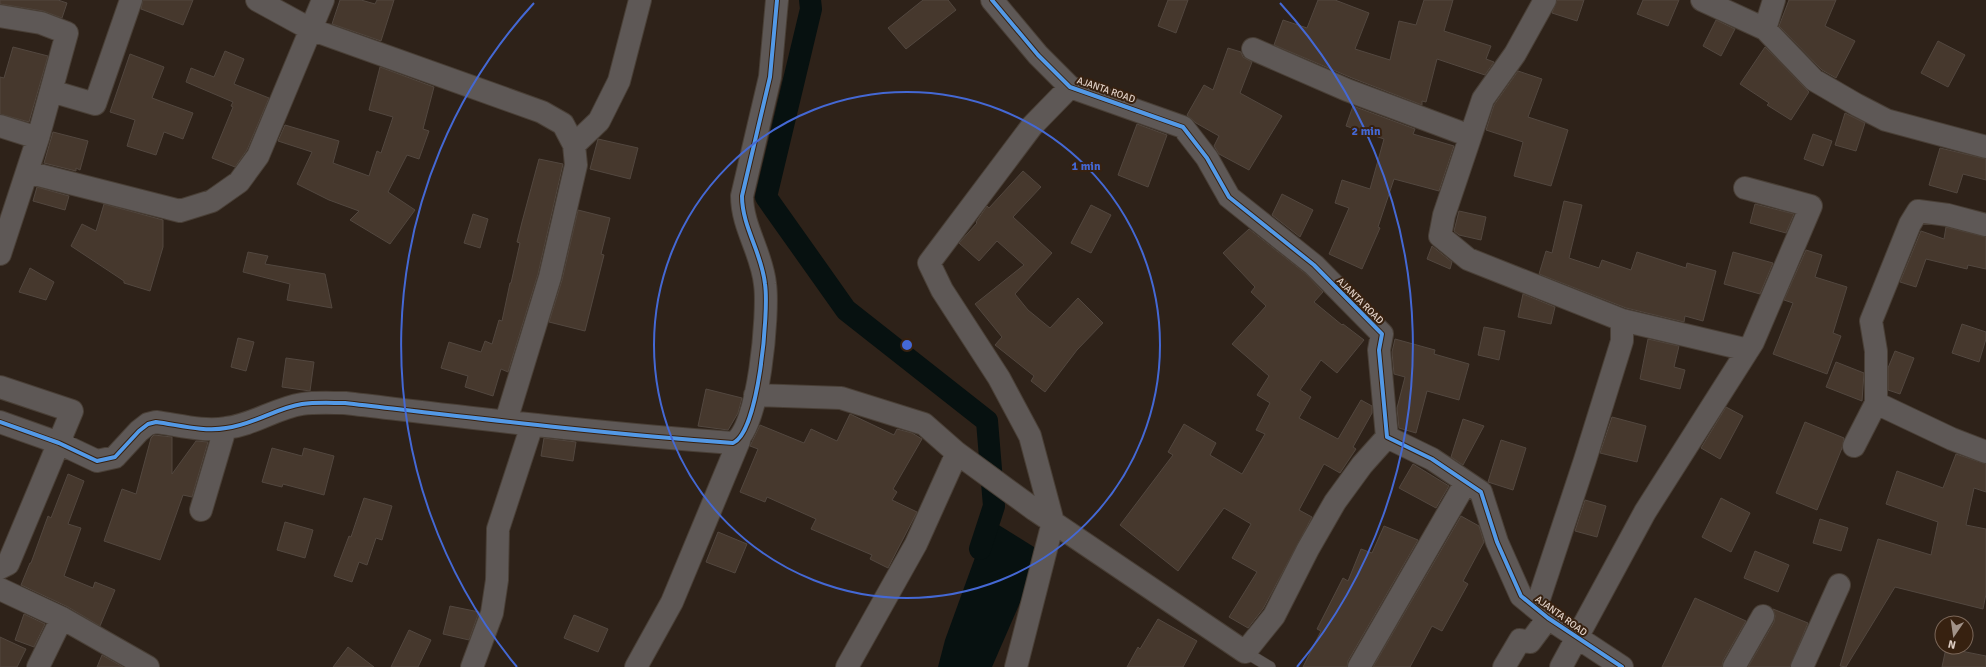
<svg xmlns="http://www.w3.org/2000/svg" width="1986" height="667" font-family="Signika,sans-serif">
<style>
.water{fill:#071110}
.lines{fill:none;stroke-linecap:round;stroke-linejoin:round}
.canal{stroke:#071110;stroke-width:22}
.building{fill:#46382d;stroke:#52473f}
.service-casing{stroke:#493f36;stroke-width:12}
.minor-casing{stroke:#493f36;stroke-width:24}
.service{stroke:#5e5856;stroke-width:11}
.minor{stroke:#5e5856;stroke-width:22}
.cycleway-casing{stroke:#372110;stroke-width:6}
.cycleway{stroke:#5399e6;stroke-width:4}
.ring{fill:none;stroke:#4468d4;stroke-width:2}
.labels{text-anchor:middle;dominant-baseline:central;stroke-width:4;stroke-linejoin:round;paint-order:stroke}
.street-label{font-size:10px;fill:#e0d0c6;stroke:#372110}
.centre{fill:#4468d4;stroke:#372110;stroke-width:2}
.ring-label{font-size:12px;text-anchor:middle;font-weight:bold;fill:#4468d4;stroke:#372110;stroke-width:4;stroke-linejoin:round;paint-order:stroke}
</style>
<rect width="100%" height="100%" fill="#2e2219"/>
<path class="water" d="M 989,519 L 1042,552 L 992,667 L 938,667 L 945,640 Z"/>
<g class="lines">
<path class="canal" d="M 810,0 L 811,9 L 766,197 L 846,310 L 987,421 L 994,506 L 980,549"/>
</g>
<path class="building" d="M 0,0 L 58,0 L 67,3 L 62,18 L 43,11 L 0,4 Z
M 143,0 L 193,0 L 183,25 L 141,9 Z
M 340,0 L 361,0 L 375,4 L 377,0 L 394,0 L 381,41 L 332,24 Z
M 923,0 L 948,0 L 956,10 L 906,49 L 888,28 Z
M 1168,0 L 1188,0 L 1176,33 L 1158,26 Z
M 1318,0 L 1335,0 L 1369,13 L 1355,49 L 1390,60 L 1399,21 L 1416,25 L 1424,0 L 1453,0 L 1444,31 L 1491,46 L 1486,59 L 1494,62 L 1485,75 L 1437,59 L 1426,102 L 1422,101 L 1422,105 L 1352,78 L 1274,45 L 1283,20 L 1307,28 Z
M 1557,0 L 1584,0 L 1577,21 L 1552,13 Z
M 1643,0 L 1679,0 L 1668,26 L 1637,14 Z
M 1789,0 L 1836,0 L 1825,26 L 1855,41 L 1836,78 L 1822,70 L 1779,26 Z
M 1716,20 L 1735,29 L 1721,56 L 1703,46 Z
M 1938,41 L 1965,55 L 1948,87 L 1921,73 Z
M 13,47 L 48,56 L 29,122 L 0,114 L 0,77 L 4,78 Z
M 1765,47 L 1809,92 L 1791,120 L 1767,105 L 1769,103 L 1740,84 Z
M 1228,48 L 1241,52 L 1243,57 L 1252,62 L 1240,93 L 1282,116 L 1249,170 L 1219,154 L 1214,146 L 1219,136 L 1196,123 L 1187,115 L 1204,85 L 1213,90 Z
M 225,51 L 244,59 L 234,84 L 269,98 L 247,150 L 235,167 L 212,158 L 233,107 L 231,106 L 233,102 L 186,82 L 191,68 L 214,77 Z
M 130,54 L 164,67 L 152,98 L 193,113 L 183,139 L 164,132 L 156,155 L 127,146 L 135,120 L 110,112 Z
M 380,67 L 434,87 L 423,129 L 429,131 L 419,159 L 407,155 L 388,192 L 415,210 L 390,244 L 350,220 L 359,211 L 329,200 L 297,184 L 312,152 L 278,141 L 285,125 L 339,141 L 333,163 L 369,176 L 377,151 L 381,153 L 393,117 L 369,110 Z
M 1518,71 L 1542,79 L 1528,117 L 1568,130 L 1551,186 L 1514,176 L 1523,142 L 1486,130 L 1494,105 Z
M 1353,106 L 1415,129 L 1413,134 L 1454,146 L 1439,191 L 1394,179 L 1378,227 L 1380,228 L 1362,269 L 1329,254 L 1349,208 L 1335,203 L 1342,180 L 1370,189 L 1384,139 L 1346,126 Z
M 1845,113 L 1865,123 L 1856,151 L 1835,145 Z
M 1137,124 L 1167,135 L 1148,187 L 1118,175 Z
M 53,132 L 88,141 L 80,170 L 76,168 L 76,171 L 44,163 Z
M 1813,134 L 1832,141 L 1823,166 L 1804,159 Z
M 598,139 L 638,148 L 630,179 L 590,169 Z
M 1940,148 L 1986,159 L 1986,180 L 1963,174 L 1957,193 L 1929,185 Z
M 539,159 L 563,164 L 538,274 L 508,372 L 501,369 L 493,396 L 465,387 L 468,376 L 441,368 L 449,342 L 481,352 L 485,341 L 492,344 L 499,320 L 502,321 L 510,283 L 511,283 L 520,243 L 517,242 L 522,222 Z
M 1023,171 L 1041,187 L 1013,217 L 1052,253 L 1015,294 L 1028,310 L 1050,328 L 1078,298 L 1103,323 L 1077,350 L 1045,392 L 1031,381 L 1034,376 L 995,345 L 1002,337 L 975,304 L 1024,265 L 997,241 L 979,261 L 959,243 L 977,223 L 976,222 L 987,206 L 989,208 Z
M 37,187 L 69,196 L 65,210 L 33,201 Z
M 1282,194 L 1313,210 L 1300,237 L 1272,215 Z
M 1564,201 L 1582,205 L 1569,258 L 1599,268 L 1602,260 L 1631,270 L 1637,252 L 1686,268 L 1687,263 L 1716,271 L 1703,321 L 1685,316 L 1684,322 L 1626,308 L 1539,274 L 1546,251 L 1552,253 Z
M 104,204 L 163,220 L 163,247 L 150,291 L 124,283 L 124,281 L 71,246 L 82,224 L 96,231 Z
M 1755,204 L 1794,214 L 1786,233 L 1750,223 Z
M 1091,205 L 1111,215 L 1091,253 L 1071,243 Z
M 578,210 L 610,218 L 601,254 L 604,255 L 585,331 L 549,322 L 562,280 Z
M 1459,211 L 1486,217 L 1481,240 L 1459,235 L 1454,231 Z
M 473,214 L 488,219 L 480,248 L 464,243 Z
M 1946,227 L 1986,237 L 1986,269 L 1968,265 L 1967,269 L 1926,259 L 1916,287 L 1900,282 L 1921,231 L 1944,239 Z
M 1249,229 L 1306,274 L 1323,292 L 1314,302 L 1342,325 L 1343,324 L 1364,340 L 1337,373 L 1321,360 L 1300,390 L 1311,397 L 1299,418 L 1338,439 L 1361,400 L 1372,406 L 1372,413 L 1353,447 L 1356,449 L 1340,473 L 1324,464 L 1299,510 L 1312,517 L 1263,609 L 1248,628 L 1229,617 L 1257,572 L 1232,558 L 1251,524 L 1224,508 L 1178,571 L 1120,525 L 1173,455 L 1168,452 L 1184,424 L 1216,443 L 1210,455 L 1242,474 L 1265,434 L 1256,430 L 1270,403 L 1257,395 L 1269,376 L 1232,344 L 1266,306 L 1251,292 L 1255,287 L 1223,253 Z
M 1432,246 L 1452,262 L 1450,269 L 1427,259 Z
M 1806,250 L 1822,255 L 1815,277 L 1847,287 L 1833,333 L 1841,336 L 1827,374 L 1773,354 L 1793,303 L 1784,300 Z
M 248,252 L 268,256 L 265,264 L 325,274 L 332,308 L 287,300 L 290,284 L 243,272 Z
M 1733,252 L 1773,263 L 1760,294 L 1724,284 Z
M 30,268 L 54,282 L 46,300 L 19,292 Z
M 1523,294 L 1555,307 L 1551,324 L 1518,317 Z
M 1962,324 L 1986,332 L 1986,339 L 1979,362 L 1952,353 Z
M 1484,327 L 1505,331 L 1499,360 L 1478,355 Z
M 238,338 L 254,342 L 246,371 L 231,367 Z
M 1395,339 L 1435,350 L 1434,354 L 1469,364 L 1459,400 L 1427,391 L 1416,433 L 1399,428 L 1397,408 L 1405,377 L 1394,374 L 1392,352 Z
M 1648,339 L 1679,346 L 1674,367 L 1685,370 L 1680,389 L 1640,379 Z
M 1895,351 L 1914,358 L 1900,394 L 1888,390 L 1888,368 Z
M 286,358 L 314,362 L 310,391 L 282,387 Z
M 1836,362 L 1864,373 L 1862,401 L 1826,387 Z
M 706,389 L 742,398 L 738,413 L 728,430 L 698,426 Z
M 1726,407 L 1743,416 L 1720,459 L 1701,448 Z
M 850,414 L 894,435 L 897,429 L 912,433 L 922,439 L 893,489 L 897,492 L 892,500 L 917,512 L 888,568 L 870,559 L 872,555 L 811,529 L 816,519 L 767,497 L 765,502 L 740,492 L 758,449 L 750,446 L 760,425 L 804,443 L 811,429 L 837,441 Z
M 1612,417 L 1646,426 L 1637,462 L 1600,453 Z
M 1463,419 L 1484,426 L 1463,465 L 1451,457 Z
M 1805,422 L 1844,438 L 1842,448 L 1817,510 L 1776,493 Z
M 154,435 L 172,437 L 172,474 L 196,441 L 208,442 L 192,497 L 183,495 L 160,560 L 104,541 L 122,489 L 136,494 L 151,438 Z
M 544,438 L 576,442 L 573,461 L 541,456 Z
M 1501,440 L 1526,448 L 1513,490 L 1488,482 Z
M 272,448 L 302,456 L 304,448 L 334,456 L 324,495 L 283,484 L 282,487 L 262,482 Z
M 1956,454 L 1986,464 L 1986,492 L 1974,488 L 1966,525 L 1986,529 L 1986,594 L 1983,609 L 1895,587 L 1846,667 L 1840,666 L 1878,539 L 1931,555 L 1938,522 L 1886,504 L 1897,471 L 1943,488 Z
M 1413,464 L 1449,486 L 1436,508 L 1399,488 Z
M 68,474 L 84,481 L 68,524 L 81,528 L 64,576 L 93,588 L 95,582 L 115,590 L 100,626 L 68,607 L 21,585 L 30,563 L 31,563 L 48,516 L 51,518 Z
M 364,498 L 392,506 L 382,540 L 376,538 L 367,565 L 359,562 L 352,582 L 334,576 L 349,536 L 351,537 Z
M 1721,498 L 1750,513 L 1731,552 L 1702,537 Z
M 1585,500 L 1606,506 L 1597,537 L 1575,531 Z
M 1461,516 L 1479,526 L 1484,542 L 1463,581 L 1468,584 L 1442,631 L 1432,626 L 1410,667 L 1373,667 Z
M 1820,519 L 1848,528 L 1841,551 L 1813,543 Z
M 285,522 L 313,530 L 305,558 L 277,550 Z
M 1384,526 L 1418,540 L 1348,661 L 1347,667 L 1303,667 L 1321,631 L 1317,629 L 1343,578 L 1348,581 L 1361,549 L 1372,553 Z
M 718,532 L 747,544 L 735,573 L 706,562 Z
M 1755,551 L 1789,565 L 1778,592 L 1744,578 Z
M 1695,598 L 1746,621 L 1723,661 L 1722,667 L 1662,667 Z
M 450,606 L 479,612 L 469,640 L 443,634 Z
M 1773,609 L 1808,623 L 1790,667 L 1748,667 L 1774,622 L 1775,616 Z
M 24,614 L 45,624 L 34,647 L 15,640 Z
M 574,615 L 608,629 L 598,652 L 564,638 Z
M 1158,619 L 1197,641 L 1183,667 L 1127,667 L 1138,647 L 1140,649 Z
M 409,630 L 431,640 L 418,667 L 391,667 Z
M 0,637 L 26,649 L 17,667 L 0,667 Z
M 348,647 L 374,667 L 333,667 Z
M 1946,648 L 1986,656 L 1986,667 L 1942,667 Z
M 102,655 L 123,667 L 97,667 Z"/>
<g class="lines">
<g class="service-casing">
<path id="service" d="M 1245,652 L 1270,667"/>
</g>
<g class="minor-casing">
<path id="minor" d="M 257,0 L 310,29 L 542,112 L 563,124 L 574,145 L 576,165 L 550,277 L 506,421
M 992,0 L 1038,55 L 1070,87 L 1183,127 L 1207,158 L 1229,197 L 1314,265 L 1382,334 L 1379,350 L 1387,437 L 1432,459 L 1481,492 L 1497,542 L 1521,596 L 1548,618 L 1622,667
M 1702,0 L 1765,29 L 1814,80 L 1857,105 L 1886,120 L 1986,147
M 0,16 L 41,23 L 67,33 L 38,138 L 0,254
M 1765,29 L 1774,0
M 1253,49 L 1347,90 L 1470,136
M 51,91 L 95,104 L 131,0
M 0,126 L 38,138
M 574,145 L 599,121 L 619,81 L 640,0
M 27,172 L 180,211 L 212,201 L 239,182 L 258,156 L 323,0
M 1622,320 L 1748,350
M 0,387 L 72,411 L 8,564 L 0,568
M 755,395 L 841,398 L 924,424 L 957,453 L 1035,510 L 1245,652 L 1274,616 L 1308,549 L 1335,502 L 1362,465 L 1387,437
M 1876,403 L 1952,439 L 1986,452
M 0,422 L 59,443 L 97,461 L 115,457 L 139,431 L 148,424 L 156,422 C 179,425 204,432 226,428 C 253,425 276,408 302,404 C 316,402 331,403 345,403 C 474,418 603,434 733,443 C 759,432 769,311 765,284 C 762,253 742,227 742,196 L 770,77 L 777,0
M 1854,446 L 1876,403 L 1876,351 L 1871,321 L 1910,224 L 1918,211 L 1948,215 L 1986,225
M 201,510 L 225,429
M 0,589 L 62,618 L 148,667
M 1536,608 L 1585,460 L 1622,341 L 1622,320 L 1468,259 L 1440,236 L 1444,215 L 1483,99 L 1515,54 L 1545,0
M 38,667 L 62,618
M 472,667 L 492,613 L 497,580 L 498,529 L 532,425
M 636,667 L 672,602 L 739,441
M 847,667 L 916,544 L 957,453
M 1016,667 L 1053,522 L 1030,436 L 999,378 L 942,290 L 929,263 L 1032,126 L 1070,87
M 1359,667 L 1466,482
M 1504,667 L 1520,640 L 1530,642 L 1548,618
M 1561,667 L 1645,512 L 1753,342 L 1811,206 L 1745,188
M 1734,667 L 1763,616
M 1802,667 L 1839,585"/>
</g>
<use href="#service" class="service"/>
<use href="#minor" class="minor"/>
<g class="cycleway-casing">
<path id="cycleway" d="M 992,0 L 1038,55 L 1070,87 L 1183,127 L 1207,158 L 1229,197 L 1314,265 L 1382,334 L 1379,350 L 1387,437 L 1432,459 L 1481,492 L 1497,542 L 1521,596 L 1548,618 L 1622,667
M 0,422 L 59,443 L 97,461 L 115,457 L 139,431 L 148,424 L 156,422 C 179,425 204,432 226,428 C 253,425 276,408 302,404 C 316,402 331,403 345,403 C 474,418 603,434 733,443 C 759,432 769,311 765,284 C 762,253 742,227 742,196 L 770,77 L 777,0"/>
</g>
<use href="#cycleway" class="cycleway"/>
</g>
<g class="ring">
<circle cx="907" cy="345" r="253"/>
<path d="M517 667A506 506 0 0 1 534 3M1280 3A506 506 0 0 1 1297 667"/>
</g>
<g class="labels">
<g class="street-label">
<text transform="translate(1106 90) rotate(19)">AJANTA ROAD</text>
<text transform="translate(1360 301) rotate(45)">AJANTA ROAD</text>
<text transform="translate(1561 616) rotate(36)">AJANTA ROAD</text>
</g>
</g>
<circle cx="907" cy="345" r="6" class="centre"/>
<g class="ring-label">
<text x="1366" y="135">2 min</text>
<text x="1086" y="170">1 min</text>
</g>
<g transform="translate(1954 635) rotate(193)"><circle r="19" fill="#372110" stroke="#7b6759"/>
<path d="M0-3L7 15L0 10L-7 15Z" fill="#a29389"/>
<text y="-6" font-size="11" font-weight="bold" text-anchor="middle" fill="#e0d0c6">N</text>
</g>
</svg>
